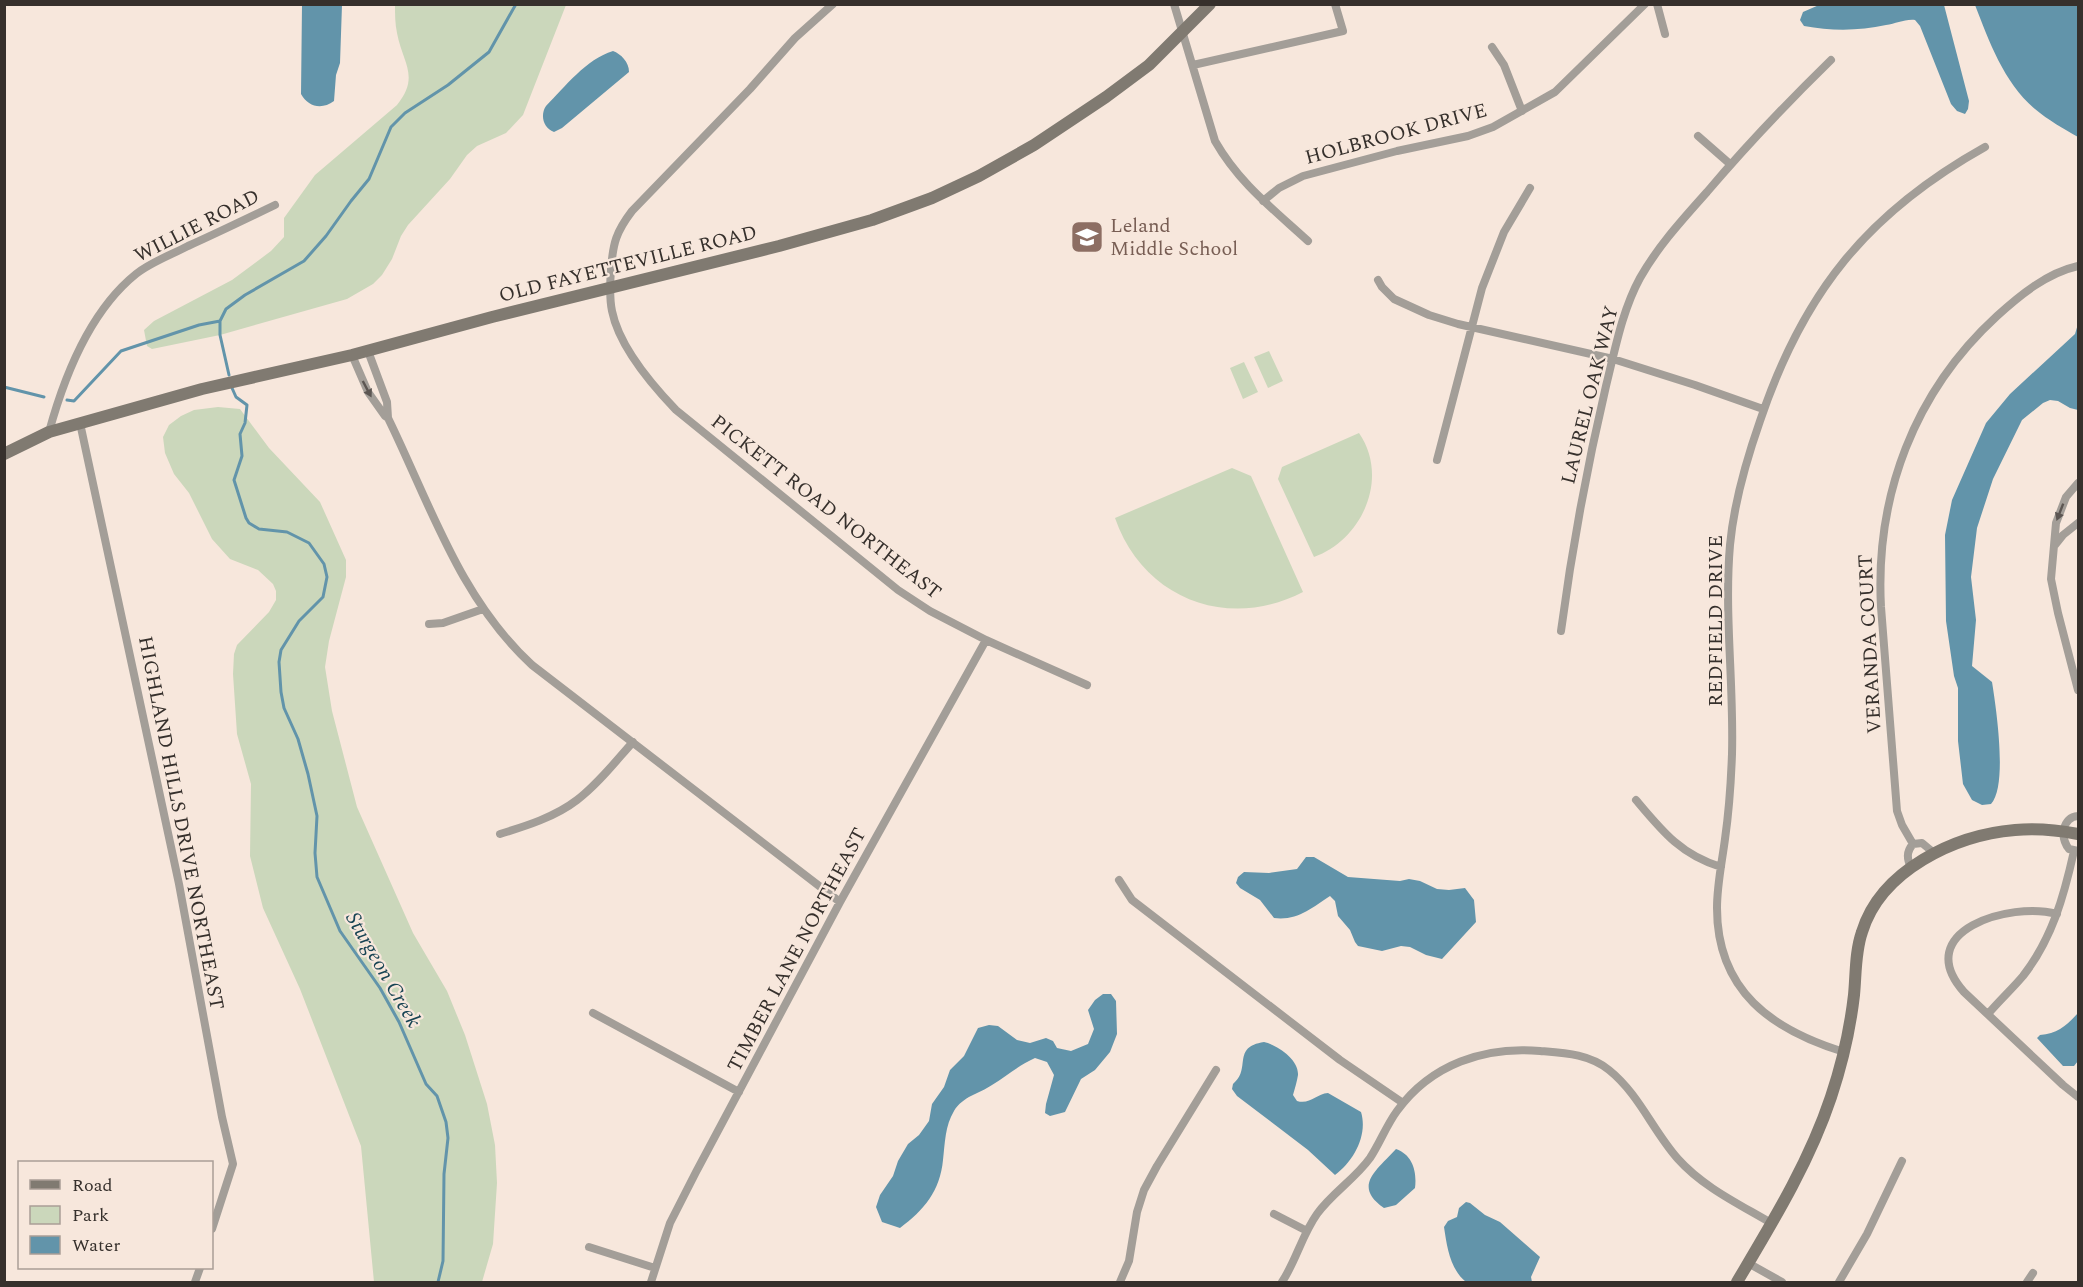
<svg xmlns="http://www.w3.org/2000/svg" width="2083" height="1287" font-family="Spectral,serif">
<style>
.green{fill:#cbd7bb}
.water{fill:#6294aa}
.lines{fill:none;stroke-linecap:round;stroke-linejoin:round}
.stream{stroke:#6294aa;stroke-width:3}
.street{stroke:#a39e98;stroke-width:8}
.secondary{stroke:#807a71;stroke-width:12}
.oneway{fill:#5c5652}
.labels{text-anchor:middle;dominant-baseline:central;stroke-width:4.5;stroke-linejoin:round;paint-order:stroke}
.street-label{font-size:20px;fill:#36302c;stroke:#f7e7dc}
.education-label{font-size:20px;fill:#785e54;stroke:#f7e7dc;text-anchor:start}
.water-label{font-size:21px;font-style:italic;fill:#174353;stroke:#f7e7dc}
</style>
<rect width="100%" height="100%" fill="#f7e7dc"/>
<path class="green" d="M 395,5 L 566,5 L 523,115 L 506,133 L 477,146 L 467,155 L 450,179 L 408,225 L 401,236 L 392,259 L 382,275 L 373,284 L 347,299 L 220,335 L 152,349 L 147,346 L 144,330 L 154,321 L 232,280 L 271,251 L 284,237 L 284,218 L 315,175 L 397,105 C 420,76 403,64 397,33 C 395,24 395,14 395,5 Z
M 1269,351 L 1283,381 L 1268,388 L 1254,357 Z
M 1244,362 L 1258,392 L 1243,399 L 1230,368 Z
M 218,407 L 240,409 L 269,448 L 320,502 L 346,560 L 346,577 L 329,641 L 325,667 L 332,711 L 357,807 L 413,933 L 447,991 L 465,1035 L 487,1104 L 495,1145 L 497,1183 L 493,1244 L 482,1282 L 374,1282 L 361,1146 L 300,989 L 263,908 L 250,856 L 251,784 L 237,734 L 233,674 L 234,654 L 237,645 L 269,612 L 276,600 L 276,591 L 273,584 L 258,570 L 230,559 L 212,539 L 189,493 L 174,474 L 165,453 L 163,437 L 169,425 L 181,416 L 194,410 Z
M 1359,433 C 1390,478 1362,540 1314,557 L 1278,479 L 1282,467 Z
M 1232,468 L 1251,476 L 1303,592 C 1228,631 1143,599 1115,518 Z"/>
<path class="water" d="M 302,5 L 342,5 L 340,63 L 336,75 L 334,101 C 322,110 308,107 301,94 Z
M 1819,5 L 1944,5 L 1969,101 L 1968,109 L 1965,114 L 1957,111 L 1951,104 L 1920,26 L 1915,20 C 1904,19 1896,24 1886,25 C 1859,31 1831,31 1804,26 L 1800,20 L 1803,12 Z
M 1975,5 L 2078,5 L 2078,137 C 2064,129 2048,120 2035,109 C 2004,83 1989,41 1975,5 Z
M 613,51 C 621,54 629,62 629,72 L 562,128 L 554,132 C 543,128 540,115 546,106 C 565,87 586,59 613,51 Z
M 2078,324 L 2078,410 L 2070,408 L 2058,401 L 2050,400 L 2043,403 L 2022,420 L 1993,479 L 1977,528 L 1971,577 L 1976,620 L 1972,666 L 1992,682 C 1996,707 2008,786 1991,804 L 1982,805 L 1972,800 L 1963,784 L 1958,741 L 1958,688 L 1954,676 L 1946,621 L 1945,535 L 1952,500 L 1986,423 L 2010,394 L 2075,334 Z
M 1306,857 L 1314,857 L 1348,877 L 1400,881 L 1409,879 L 1420,881 L 1437,889 L 1449,890 L 1465,888 L 1474,900 L 1476,922 L 1442,959 L 1426,955 L 1410,947 L 1401,946 L 1382,951 L 1358,946 L 1355,942 L 1350,930 L 1338,916 L 1335,901 L 1330,896 C 1312,908 1297,921 1274,918 L 1260,900 L 1240,888 L 1236,883 L 1238,877 L 1244,872 L 1269,873 L 1297,869 Z
M 1103,994 L 1111,994 L 1116,1001 L 1117,1034 L 1110,1052 L 1095,1070 L 1081,1079 L 1065,1112 L 1050,1116 L 1045,1113 L 1046,1104 L 1054,1075 L 1047,1062 L 1035,1058 C 1019,1065 1007,1076 992,1085 C 979,1094 963,1096 954,1111 C 945,1126 945,1143 943,1160 C 940,1191 924,1210 900,1228 L 882,1222 L 876,1207 L 880,1195 L 893,1176 L 898,1161 L 908,1144 L 919,1135 L 929,1121 L 932,1104 L 944,1087 L 950,1070 L 964,1056 L 978,1028 L 989,1025 L 998,1026 L 1017,1040 L 1030,1043 L 1046,1038 L 1053,1041 L 1057,1048 L 1071,1051 L 1088,1044 L 1094,1029 L 1088,1010 L 1095,1000 Z
M 2078,1013 L 2078,1061 L 2074,1066 L 2063,1066 L 2037,1038 L 2040,1035 C 2058,1034 2067,1025 2078,1013 Z
M 1264,1042 C 1277,1045 1299,1059 1298,1075 C 1297,1081 1295,1088 1293,1095 L 1297,1101 C 1310,1105 1316,1094 1328,1093 L 1361,1112 C 1368,1135 1354,1161 1335,1175 L 1308,1150 L 1237,1096 L 1232,1089 L 1233,1084 C 1252,1069 1231,1047 1264,1042 Z
M 1396,1149 C 1413,1155 1417,1172 1415,1188 L 1396,1205 L 1384,1208 C 1352,1186 1377,1170 1396,1149 Z
M 1466,1202 L 1470,1203 L 1485,1215 L 1500,1222 L 1540,1257 L 1531,1277 L 1532,1282 L 1466,1282 C 1450,1269 1447,1247 1444,1227 L 1448,1221 L 1457,1217 L 1459,1208 Z"/>
<g class="lines">
<path class="stream" d="M 229,375 L 220,335 L 220,321 L 226,309 L 245,295 L 304,261 L 326,236 L 351,201 L 369,179 L 391,127 L 405,113 L 448,85 L 489,52 L 516,4
M 4,387 L 44,397
M 232,388 L 236,397 L 247,405 L 245,423 L 240,434 L 242,456 L 234,480 L 246,518 L 249,523 L 259,529 L 287,532 L 309,543 L 324,564 L 327,577 L 323,597 L 299,621 L 281,650 L 279,662 L 281,692 L 284,708 L 298,739 L 308,774 L 317,816 L 315,853 L 317,877 L 340,931 L 380,988 L 399,1022 L 426,1084 L 437,1096 L 446,1122 L 448,1138 L 444,1174 L 443,1261 L 438,1282
M 67,400 L 74,401 L 121,351 L 199,325 L 220,321"/>
<path class="street" d="M 833,4 L 795,38 L 750,89 L 632,211 C 616,232 613,243 611,269 C 610,283 609,297 612,311 C 619,346 652,385 676,410 L 898,590 L 930,611 L 986,640 L 1087,685
M 1174,4 L 1215,141 C 1239,183 1272,208 1308,241
M 1657,4 L 1665,34
M 1492,47 L 1504,65 L 1522,111
M 1193,65 L 1343,31 L 1335,4
M 1698,136 L 1730,164
M 1263,201 L 1279,188 L 1303,176 L 1397,151 L 1468,136 L 1493,127 L 1555,92 L 1645,4
M 1378,280 L 1382,287 L 1394,299 L 1429,315 L 1458,324 L 1613,359 L 1695,385 L 1763,409
M 368,351 L 387,402 L 388,418 C 430,504 460,599 532,665 L 840,902
M 352,355 L 368,392 L 385,416 L 388,418
M 80,423 L 179,884 L 222,1117 L 233,1164 L 212,1229
M 49,432 C 64,377 90,311 136,274 C 151,262 171,255 188,246 C 217,233 246,219 275,205
M 1437,460 L 1482,288 L 1504,232 L 1530,188
M 2078,483 L 2066,497 L 2056,523 L 2051,579 L 2058,613 L 2078,690
M 2055,545 L 2063,535 L 2078,523
M 429,624 L 443,623 L 483,609
M 1561,631 C 1572,548 1587,467 1606,386 C 1615,350 1622,311 1640,278 C 1658,246 1683,219 1707,192 C 1746,146 1788,102 1831,60
M 1636,800 C 1662,831 1681,855 1721,867
M 500,834 C 526,826 555,817 577,800 C 598,784 615,762 633,742
M 1913,844 L 1902,825 L 1897,811 L 1881,607 C 1875,496 1914,392 1997,316 C 2020,295 2047,273 2078,266
M 2078,851 L 2069,849 C 2060,838 2062,817 2078,816
M 1911,868 C 1907,859 1906,852 1913,844 L 1922,843 L 1934,853
M 1119,880 L 1132,900 L 1340,1060 L 1403,1103
M 2057,914 C 2010,901 1910,931 1964,992 L 2063,1085 L 2078,1097
M 593,1013 L 739,1092
M 1988,1014 C 1999,1001 2012,989 2023,976 C 2052,939 2064,896 2074,851
M 1844,1052 C 1772,1030 1717,991 1717,908 C 1717,885 1722,862 1725,839 C 1729,811 1731,782 1732,754 C 1734,684 1724,614 1730,545 C 1734,502 1746,461 1760,421 C 1803,293 1867,213 1985,147
M 1274,1214 L 1307,1231
M 589,1247 L 655,1268
M 1748,1263 L 1782,1282
M 195,1282 L 200,1268
M 651,1282 L 670,1223 L 696,1172 L 840,902 L 986,640
M 1120,1282 L 1129,1261 L 1137,1212 L 1144,1190 L 1157,1166 L 1216,1070
M 1282,1282 C 1296,1261 1302,1235 1317,1214 C 1332,1193 1355,1179 1370,1158 C 1380,1143 1386,1126 1397,1111 C 1431,1064 1485,1046 1540,1051 C 1565,1053 1589,1054 1609,1070 C 1639,1094 1653,1131 1678,1159 C 1703,1187 1739,1204 1771,1223
M 1839,1282 L 1867,1234 L 1902,1161
M 2027,1282 L 2033,1273"/>
<path class="secondary" d="M 4,454 L 49,432 L 202,389 L 352,355 L 492,317 L 779,246 L 872,220 L 932,198 L 979,176 L 1034,145 L 1106,97 L 1149,65 L 1210,4
M 1737,1282 C 1772,1223 1809,1163 1831,1097 C 1842,1064 1850,1030 1854,995 C 1856,975 1855,952 1862,932 C 1881,870 1955,835 2015,830 C 2037,828 2057,830 2078,834"/>
</g>
<defs><path id="oneway-solid" d="M-6-.8H1V-3.2L6.5 0L1 3.2V.8H-6Z" transform="scale(1.5)"/></defs>
<g class="oneway">
<use href="#oneway-solid" transform="translate(367 389) rotate(62)"/>
<use href="#oneway-solid" transform="translate(2060 512) rotate(111)"/>
</g>
<defs>
<g id="school-square" transform="scale(1.725)"><rect x="-9" y="-9" width="18" height="18" rx="4" fill="#8d6e63" stroke="#f7e7dc"/><path d="M0-5L7-2L0 1L-7-2ZM-4 1L0 2.5L4 1V4Q0 6-4 4Z" fill="#fff"/></g>
</defs>
<g fill-rule="evenodd">
<use href="#school-square" x="1087" y="237"/>
</g>
<g class="labels">
<g class="street-label">
<text transform="translate(1396 134) rotate(-15)">HOLBROOK DRIVE</text>
<text transform="translate(197 226) rotate(-27)">WILLIE ROAD</text>
<text transform="translate(628 264) rotate(-14)">OLD FAYETTEVILLE ROAD</text>
<text transform="translate(1590 395) rotate(-76)">LAUREL OAK WAY</text>
<text transform="translate(826 507) rotate(38)">PICKETT ROAD NORTHEAST</text>
<text transform="translate(1716 621) rotate(-90)">REDFIELD DRIVE</text>
<text transform="translate(1870 644) rotate(-93)">VERANDA COURT</text>
<text transform="translate(181 823) rotate(79)">HIGHLAND HILLS DRIVE NORTHEAST</text>
<text transform="translate(797 950) rotate(-62)">TIMBER LANE NORTHEAST</text>
</g>
<g class="education-label">
<text x="1110" y="226">Leland<tspan x="1110" dy="23">Middle School</tspan></text>
</g>
<g class="water-label">
<text transform="translate(383 970) rotate(60)">Sturgeon Creek</text>
</g>
</g>
<rect width="2083" height="1287" fill="none" stroke="#36302c" stroke-width="12"/>
<rect x="18" y="1161" width="195" height="108" fill="#f7e7dc" stroke="#aa9e96" stroke-width="1.5"/>
<rect x="30" y="1180" width="30" height="9" fill="#807a71" stroke="#aa9e96" stroke-width="1.5"/>
<text x="72" y="1191" font-size="18" fill="#36302c">Road</text>
<rect x="30" y="1206" width="30" height="18" fill="#cbd7bb" stroke="#aa9e96" stroke-width="1.5"/>
<text x="72" y="1221" font-size="18" fill="#36302c">Park</text>
<rect x="30" y="1236" width="30" height="18" fill="#6294aa" stroke="#aa9e96" stroke-width="1.5"/>
<text x="72" y="1251" font-size="18" fill="#36302c">Water</text>
</svg>
